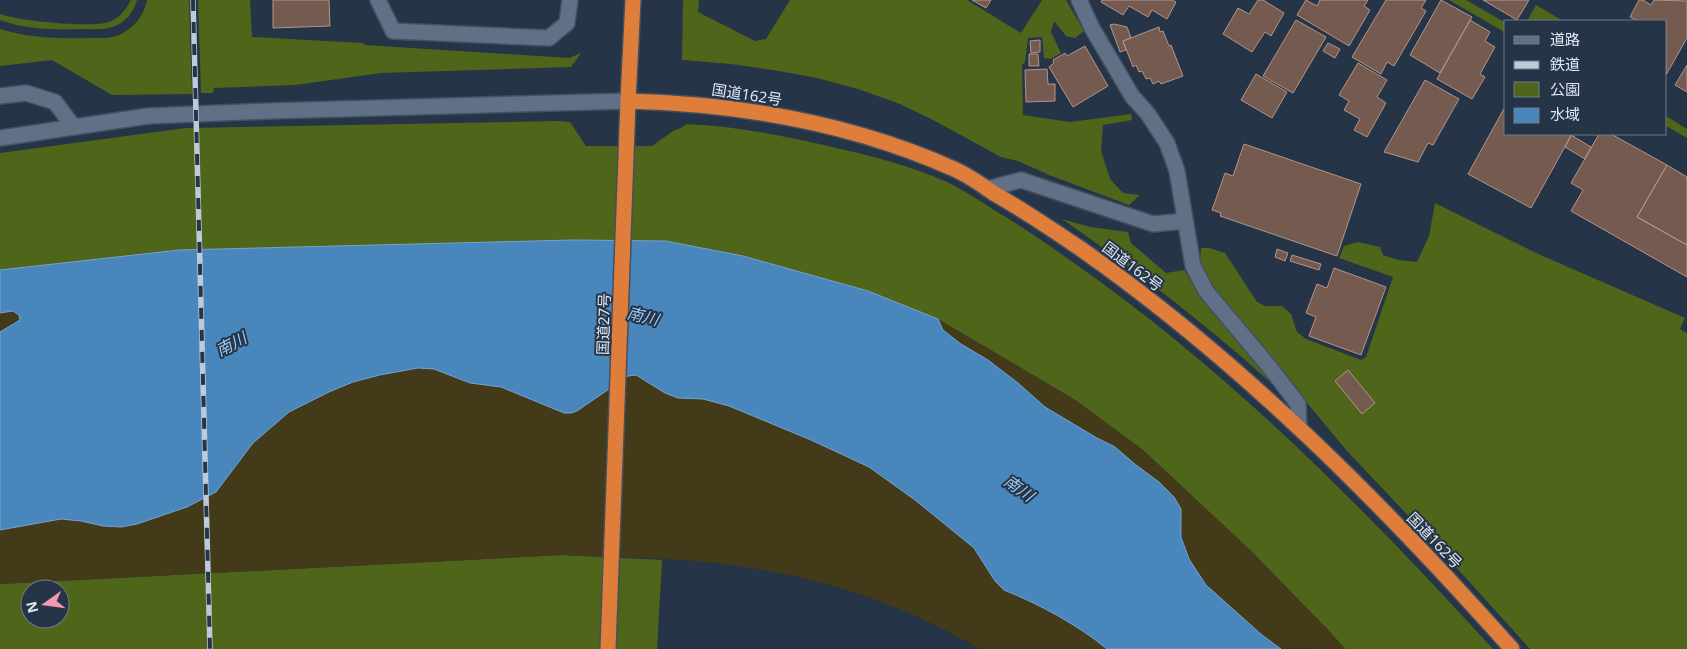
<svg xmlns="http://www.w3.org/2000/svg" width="1687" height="649" font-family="'Noto Sans','Noto Sans JP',sans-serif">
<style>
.green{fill:#4f6519;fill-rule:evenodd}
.sand{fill:#433a1a}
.water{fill:#4986bc;stroke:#76a3cd}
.building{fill:#755a50;stroke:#b3958a}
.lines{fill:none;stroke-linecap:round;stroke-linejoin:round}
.minor-casing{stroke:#445060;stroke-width:18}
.highway-casing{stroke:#445060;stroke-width:18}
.minor{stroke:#607086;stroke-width:15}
.highway{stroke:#df7e3a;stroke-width:15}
.rail-casing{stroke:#bfcad7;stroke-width:5.5}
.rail{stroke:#253447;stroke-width:4;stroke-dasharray:11;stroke-linecap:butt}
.labels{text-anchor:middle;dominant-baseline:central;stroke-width:4;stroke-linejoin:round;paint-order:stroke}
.street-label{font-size:15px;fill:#dee8f4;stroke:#253447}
.water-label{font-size:16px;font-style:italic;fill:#9dccf9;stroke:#253447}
</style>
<rect width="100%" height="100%" fill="#253447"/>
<path class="green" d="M 131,0 L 137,0 C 134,12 124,24 112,27 C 103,30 93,29 85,29 C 57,30 26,30 0,20 L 0,14 C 19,21 90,28 109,22 C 120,18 126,9 131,0 Z
M 147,0 L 189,0 L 192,94 L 112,95 L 52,60 L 0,66 L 0,29 C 29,38 59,39 89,38 C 98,38 110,39 119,35 C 134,28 144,16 147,0 Z
M 198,0 L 250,0 L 252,37 L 362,43 L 365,45 L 569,58 L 581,53 L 571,67 L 381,73 L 295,85 L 214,88 L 213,93 L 201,93 Z
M 683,0 L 699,0 L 698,12 L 755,41 L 766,39 L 790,0 L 967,0 L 1021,33 L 1042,0 L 1066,0 L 1084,31 L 1075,38 L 1066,36 L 1054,21 L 1051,32 L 1061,53 L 1051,59 L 1044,58 L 1042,37 L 1028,38 L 1025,62 L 1022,65 L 1023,115 L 1070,122 L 1131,114 L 1132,120 L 1103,125 L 1101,151 L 1110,179 L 1123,193 L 1140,195 L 1129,205 L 1049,175 L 1018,161 L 1001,157 L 935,121 L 900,104 L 858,89 L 817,78 L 779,71 L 731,64 L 682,60 Z
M 1449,0 L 1466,0 L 1506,23 L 1506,33 Z
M 1536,5 L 1563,21 L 1527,21 Z
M 1666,116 L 1687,129 L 1687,138 L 1666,126 Z
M 559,121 L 570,122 L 586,146 L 652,146 L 673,131 L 683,127 L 686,124 C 734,126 781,135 828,146 C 868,155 909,165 947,182 C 963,190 979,200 994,210 C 1023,227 1050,246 1077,265 C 1233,375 1365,509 1493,649 L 1345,649 L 1331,633 L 1251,551 L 1143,450 L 1075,400 L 938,319 L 868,291 L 743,256 L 666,241 L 573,240 L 0,270 L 0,153 L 186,128 Z
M 1435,203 L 1536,253 L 1685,318 L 1680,329 L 1687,333 L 1687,649 L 1530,649 L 1435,544 L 1347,451 L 1211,287 L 1200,263 L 1201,248 L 1209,248 L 1225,253 L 1257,302 L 1265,306 L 1282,306 L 1291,314 L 1297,332 L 1306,339 L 1361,360 L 1366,357 L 1393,277 L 1339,258 L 1344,246 L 1358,242 L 1380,247 L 1383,255 L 1398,260 L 1417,262 L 1429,236 Z
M 1062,219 L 1090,227 L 1128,232 L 1131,243 L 1166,273 L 1184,270 L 1201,297 L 1280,391 C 1211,328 1138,272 1062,219 Z
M 562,555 L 662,560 L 657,649 L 0,649 L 0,584 ZM 30,589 L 60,589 L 60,619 L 30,619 Z"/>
<path class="sand" d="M 13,311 L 20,315 L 20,320 L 0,332 L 0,313 Z
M 938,319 L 1075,400 L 1143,450 L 1251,551 L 1331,633 L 1345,649 C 1334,649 1287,649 1280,648 C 1268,643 1257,630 1247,622 C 1214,591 1181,569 1182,520 L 1136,465 L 1115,447 L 1097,438 L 1045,407 L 1018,383 L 988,360 L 961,344 L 943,330 Z
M 418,368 L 434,369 L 470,383 L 501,387 L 571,413 L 577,411 L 628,376 L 636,375 L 665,393 L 678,398 L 703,399 L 729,406 L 811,440 L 869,467 L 915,500 L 974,548 L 995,581 L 1004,590 C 1039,604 1078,625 1107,649 L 979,649 C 909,607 832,581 751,568 C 689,557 624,558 562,555 L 0,584 L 0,530 L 61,519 L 81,521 L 103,526 L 121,527 L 160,515 L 216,492 L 253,443 L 289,412 L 308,401 L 353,382 Z"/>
<path class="water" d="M 573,240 L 666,241 L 743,256 L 868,291 L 938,319 L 943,330 L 961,344 L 988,360 L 1018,383 L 1045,407 L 1097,438 L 1115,447 L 1136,465 L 1159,482 L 1174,497 L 1181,509 L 1181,537 L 1189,559 L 1206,585 L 1262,635 L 1281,649 L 1107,649 C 1078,625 1039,604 1004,590 L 995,581 L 974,548 L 915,500 L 869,467 L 811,440 L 729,406 L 703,399 L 678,398 L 665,393 L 636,375 L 628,376 L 577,411 L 571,413 L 564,413 L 501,387 L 470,383 L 434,369 L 418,368 L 380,375 L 353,382 L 329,392 L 289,412 L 253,443 L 216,492 L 187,507 L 137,524 L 121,527 L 103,526 L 81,521 L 61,519 L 0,530 L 0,332 L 20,320 L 19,315 L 13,311 L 0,313 L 0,270 L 179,250 Z"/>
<path class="building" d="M 273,0 L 329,0 L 330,26 L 273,28 Z
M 972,0 L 991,0 L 986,8 Z
M 1102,0 L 1172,0 L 1176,2 L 1167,19 L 1152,10 L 1148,17 L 1129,6 L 1123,15 L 1101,2 Z
M 1258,0 L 1263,0 L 1284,13 L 1271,36 L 1265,32 L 1252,52 L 1223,34 L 1238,8 L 1249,14 Z
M 1306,0 L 1317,6 L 1320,0 L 1368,0 L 1364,6 L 1370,10 L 1349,46 L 1297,15 Z
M 1386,0 L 1426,0 L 1421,8 L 1426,11 L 1394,66 L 1387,62 L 1381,74 L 1352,57 Z
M 1441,0 L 1472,17 L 1440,73 L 1410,55 Z
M 1483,0 L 1529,0 L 1517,20 Z
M 1639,0 L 1643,0 L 1651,5 L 1654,0 L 1687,1 L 1687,38 L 1666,75 L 1666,21 L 1638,21 L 1630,17 Z
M 1296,20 L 1326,37 L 1293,93 L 1263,76 Z
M 1470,20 L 1490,32 L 1485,41 L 1495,47 L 1480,74 L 1485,77 L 1472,99 L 1437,79 Z
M 1114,24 L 1127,27 L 1131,38 L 1123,41 L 1126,50 L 1120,52 L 1110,25 Z
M 1159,27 L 1160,32 L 1163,31 L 1169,46 L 1171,45 L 1183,76 L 1161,84 L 1159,81 L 1153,84 L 1150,78 L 1146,79 L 1142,71 L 1139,72 L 1136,65 L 1133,67 L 1123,41 Z
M 1040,40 L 1040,52 L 1031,53 L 1030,41 Z
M 1328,43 L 1340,49 L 1335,58 L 1323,51 Z
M 1085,46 L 1108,86 L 1073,107 L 1049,67 L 1054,63 L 1053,60 L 1065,53 L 1067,56 Z
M 1029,54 L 1038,54 L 1039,66 L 1029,66 Z
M 1358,63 L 1387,80 L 1377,97 L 1386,103 L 1367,137 L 1354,130 L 1360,119 L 1344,110 L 1349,101 L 1339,95 Z
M 1687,65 L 1687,92 L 1675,85 Z
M 1047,69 L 1048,84 L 1055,84 L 1055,101 L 1026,102 L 1025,70 Z
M 1256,74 L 1287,92 L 1272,118 L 1241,100 Z
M 1425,80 L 1459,99 L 1433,145 L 1428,143 L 1418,162 L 1384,152 Z
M 1506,105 L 1506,134 L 1572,134 L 1531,208 L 1468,174 Z
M 1599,134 L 1611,134 L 1667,165 L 1637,217 L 1687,245 L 1687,277 L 1571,211 L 1583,190 L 1571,183 Z
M 1571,135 L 1591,147 L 1585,159 L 1565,147 Z
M 1244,144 L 1361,184 L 1337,256 L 1220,216 L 1221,213 L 1212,210 L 1225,173 L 1233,176 Z
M 1667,165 L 1687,177 L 1687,245 L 1637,217 Z
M 1277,249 L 1288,253 L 1285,261 L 1275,257 Z
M 1292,255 L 1321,264 L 1319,270 L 1290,261 Z
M 1334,268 L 1386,287 L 1361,355 L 1309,336 L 1316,317 L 1306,313 L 1317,284 L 1327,288 Z
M 1348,370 L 1375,403 L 1362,414 L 1335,381 Z"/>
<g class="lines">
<g class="minor-casing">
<path id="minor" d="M 378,0 L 393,31 L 549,38 L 567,23 L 570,0
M 1079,0 L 1092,28 L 1132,96 L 1148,114 L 1167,143 L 1177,171 L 1193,266 L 1206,291 L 1272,370 L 1298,404 L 1299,428
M 0,96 L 26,93 L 55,102 L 73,126
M 0,138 L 148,116 L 269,111 L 628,101
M 987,189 L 1021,180 L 1153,224 L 1185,221"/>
</g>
<g class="highway-casing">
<path id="highway" d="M 628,101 C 738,104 852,123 954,169 C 968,175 982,185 995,194 C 1025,211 1053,230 1081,249 C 1242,362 1382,503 1512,649
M 608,649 L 628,101 L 633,0"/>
</g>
<use href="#minor" class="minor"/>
<use href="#highway" class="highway"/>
<g class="rail-casing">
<path id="rail" d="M 193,0 L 210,649"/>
</g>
<use href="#rail" class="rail"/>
</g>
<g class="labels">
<g class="street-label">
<text transform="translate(747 94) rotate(9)">国道162号</text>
<text transform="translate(1133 266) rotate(37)">国道162号</text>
<text transform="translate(603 324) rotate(-88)">国道27号</text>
<text transform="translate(1435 540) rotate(46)">国道162号</text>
</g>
<g class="water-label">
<text transform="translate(643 316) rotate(14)">南川</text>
<text transform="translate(231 344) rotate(-28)">南川</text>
<text transform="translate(1019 488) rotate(35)">南川</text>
</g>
</g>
<rect x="1504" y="20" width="162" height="115" fill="#253447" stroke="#6f7c8c"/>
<rect x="1514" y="36" width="25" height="8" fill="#607086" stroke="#6f7c8c"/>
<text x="1550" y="45" font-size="15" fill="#dee8f4">道路</text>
<rect x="1514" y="61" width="25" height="8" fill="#bfcad7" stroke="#6f7c8c"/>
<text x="1550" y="70" font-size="15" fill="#dee8f4">鉄道</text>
<rect x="1514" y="82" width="25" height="15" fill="#4f6519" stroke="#6f7c8c"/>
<text x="1550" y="95" font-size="15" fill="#dee8f4">公園</text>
<rect x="1514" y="108" width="25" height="15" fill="#4986bc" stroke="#6f7c8c"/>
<text x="1550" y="120" font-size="15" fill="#dee8f4">水域</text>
<g transform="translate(45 604) rotate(256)"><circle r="24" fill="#253447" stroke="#6f7c8c"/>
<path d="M0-4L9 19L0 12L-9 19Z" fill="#f29ab0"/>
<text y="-8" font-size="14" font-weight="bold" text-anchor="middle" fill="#dee8f4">N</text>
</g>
</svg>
